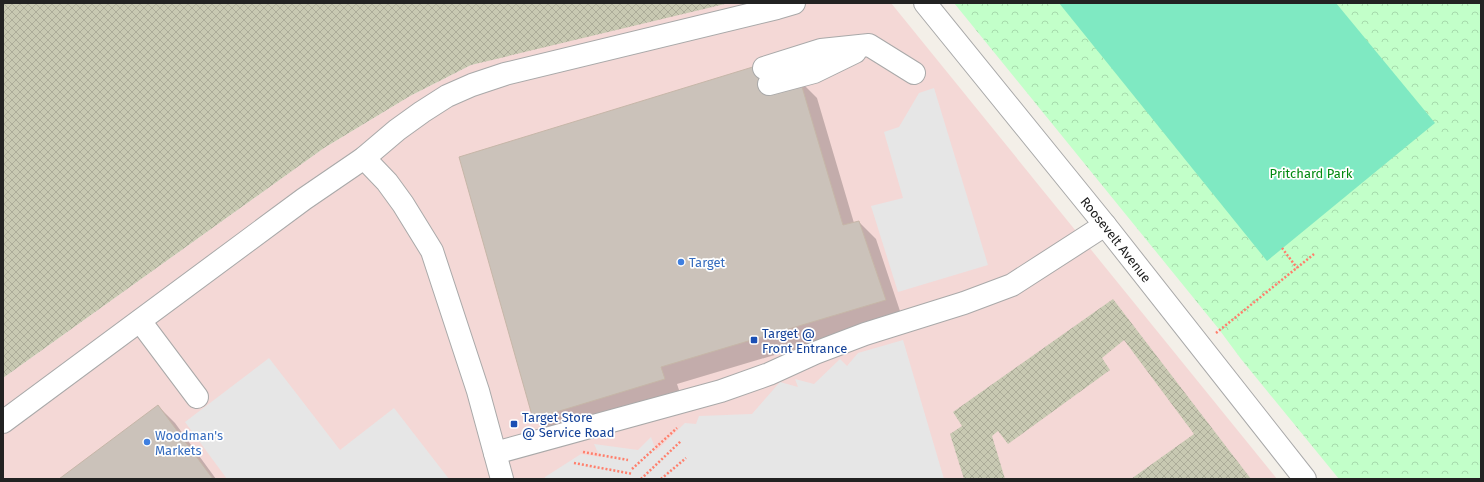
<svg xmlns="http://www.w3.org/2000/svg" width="1484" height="482" font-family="'Fira Sans',sans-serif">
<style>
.commercial{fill:#f4d8d6}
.construction{fill:url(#construction-cross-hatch)}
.park{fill:url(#park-crowns)}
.pitch{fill:#7fe9c2}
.parking{fill:#e6e6e6}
.shadow{fill:#0003}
.building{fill:#cbc2ba;stroke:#c6b6a8}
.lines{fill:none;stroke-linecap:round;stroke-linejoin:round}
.minor-casing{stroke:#a9a9a9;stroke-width:24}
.path{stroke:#ff7f6c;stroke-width:2.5;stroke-dasharray:2 2;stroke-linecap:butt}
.minor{stroke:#fff;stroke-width:22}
.shop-dot{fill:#3f7fe0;stroke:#fff;stroke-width:1.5}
.transit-dot{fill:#1a4fb4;stroke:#fff;stroke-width:1.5}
.labels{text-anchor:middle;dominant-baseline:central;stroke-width:3.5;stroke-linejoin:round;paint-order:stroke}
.park-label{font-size:13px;fill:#01890f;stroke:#fff}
.street-label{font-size:13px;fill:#222;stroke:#fff}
.shop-label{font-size:13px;fill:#366cbe;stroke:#fff;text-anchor:start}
.transit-label{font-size:13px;fill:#164399;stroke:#fff;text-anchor:start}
</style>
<defs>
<pattern id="construction-cross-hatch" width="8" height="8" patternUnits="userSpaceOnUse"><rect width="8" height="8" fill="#c8c9b2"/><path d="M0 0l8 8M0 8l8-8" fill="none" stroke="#acac99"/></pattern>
<pattern id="park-crowns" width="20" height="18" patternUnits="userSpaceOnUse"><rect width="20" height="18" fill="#c2ffc9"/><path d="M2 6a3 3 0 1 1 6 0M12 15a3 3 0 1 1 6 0" fill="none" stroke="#a6daac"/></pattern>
</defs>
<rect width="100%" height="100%" fill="#f3efe8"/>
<path class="commercial" d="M 722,3 L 891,3 L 1277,479 L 3,479 L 3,378 L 324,148 L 410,96 L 471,65 L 659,16 Z"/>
<path class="construction" d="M 3,3 L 729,3 L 471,65 L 410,96 L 324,148 L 3,378 Z
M 1113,299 L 1251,479 L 1131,479 L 1194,434 L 1124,340 L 1102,358 L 1110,370 L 1008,444 L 998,431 L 992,436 L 1005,479 L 964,479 L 950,434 L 962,426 L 953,412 Z"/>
<path class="park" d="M 954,3 L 1481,3 L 1481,479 L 1339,479 L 1241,359 L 1218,328 Z"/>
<path class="pitch" d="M 1059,3 L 1336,3 L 1435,123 L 1267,261 Z"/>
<path class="parking" d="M 934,88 L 988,265 L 898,292 L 871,206 L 903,198 L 884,132 L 899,127 L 919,93 Z
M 903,340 L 944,479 L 545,479 L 545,477 L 581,454 L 600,457 L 594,444 L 638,450 L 651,437 L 656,451 L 685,423 L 696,424 L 699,416 L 752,414 L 780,382 L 798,387 L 795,379 L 814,384 L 840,359 L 847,366 L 858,353 Z
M 269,358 L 340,450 L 394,408 L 449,479 L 227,479 L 185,422 Z"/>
<path class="shadow" d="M 800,81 L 817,98 L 854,223 L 859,222 L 876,239 L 902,317 L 677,384 L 681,396 L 551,436 L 534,419 L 460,157 Z
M 158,406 L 175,423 L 216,479 L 61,479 Z"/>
<path class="building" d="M 756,66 L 765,91 L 800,80 L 843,225 L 859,221 L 886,300 L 661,367 L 665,379 L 533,419 L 459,157 Z
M 158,405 L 213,479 L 59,479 Z"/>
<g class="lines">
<g class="minor-casing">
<g id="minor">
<path id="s1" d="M 925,3 L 1105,225 L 1305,479"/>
<path d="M 764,68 L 821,50 L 869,45 L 914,73"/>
<path d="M 769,84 L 814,72 L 855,52"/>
<path d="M 364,158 L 387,182 L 403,204 L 432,251 L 478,391 L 502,479"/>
<path d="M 140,321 L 197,397"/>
<path d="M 3,422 L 304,199 L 364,158 L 397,130 L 422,112 L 447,96 L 472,85 L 505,74 L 777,8 L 794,3"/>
<path d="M 495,453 L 721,391 L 769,374 L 815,353 L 865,334 L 964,303 L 1012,285 L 1105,225"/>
</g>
</g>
<path class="path" d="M 1282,248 L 1297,268
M 1216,333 L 1314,254
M 583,452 L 628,460
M 574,463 L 633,474
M 632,469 L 677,428
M 641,479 L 681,441
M 661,479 L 686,458"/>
<use href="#minor" class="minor"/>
</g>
<g class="shop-dot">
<circle cx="681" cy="262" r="4"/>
<circle cx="147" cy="442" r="4"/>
</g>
<g class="transit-dot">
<rect x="750" y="336" width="8" height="8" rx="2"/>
<rect x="510" y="420" width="8" height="8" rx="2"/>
</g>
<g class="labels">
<g class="park-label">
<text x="1311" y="173">Pritchard Park</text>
</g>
<g class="street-label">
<text stroke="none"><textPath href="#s1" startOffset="304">Roosevelt Avenue</textPath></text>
</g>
<g class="shop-label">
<text x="689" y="262">Target</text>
<text x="155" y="435">Woodman's<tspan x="155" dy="15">Markets</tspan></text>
</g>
<g class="transit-label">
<text x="762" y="333">Target @<tspan x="762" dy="15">Front Entrance</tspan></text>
<text x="522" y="417">Target Store<tspan x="522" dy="15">@ Service Road</tspan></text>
</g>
</g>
<rect width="1484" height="482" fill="none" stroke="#222222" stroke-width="8"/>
</svg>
